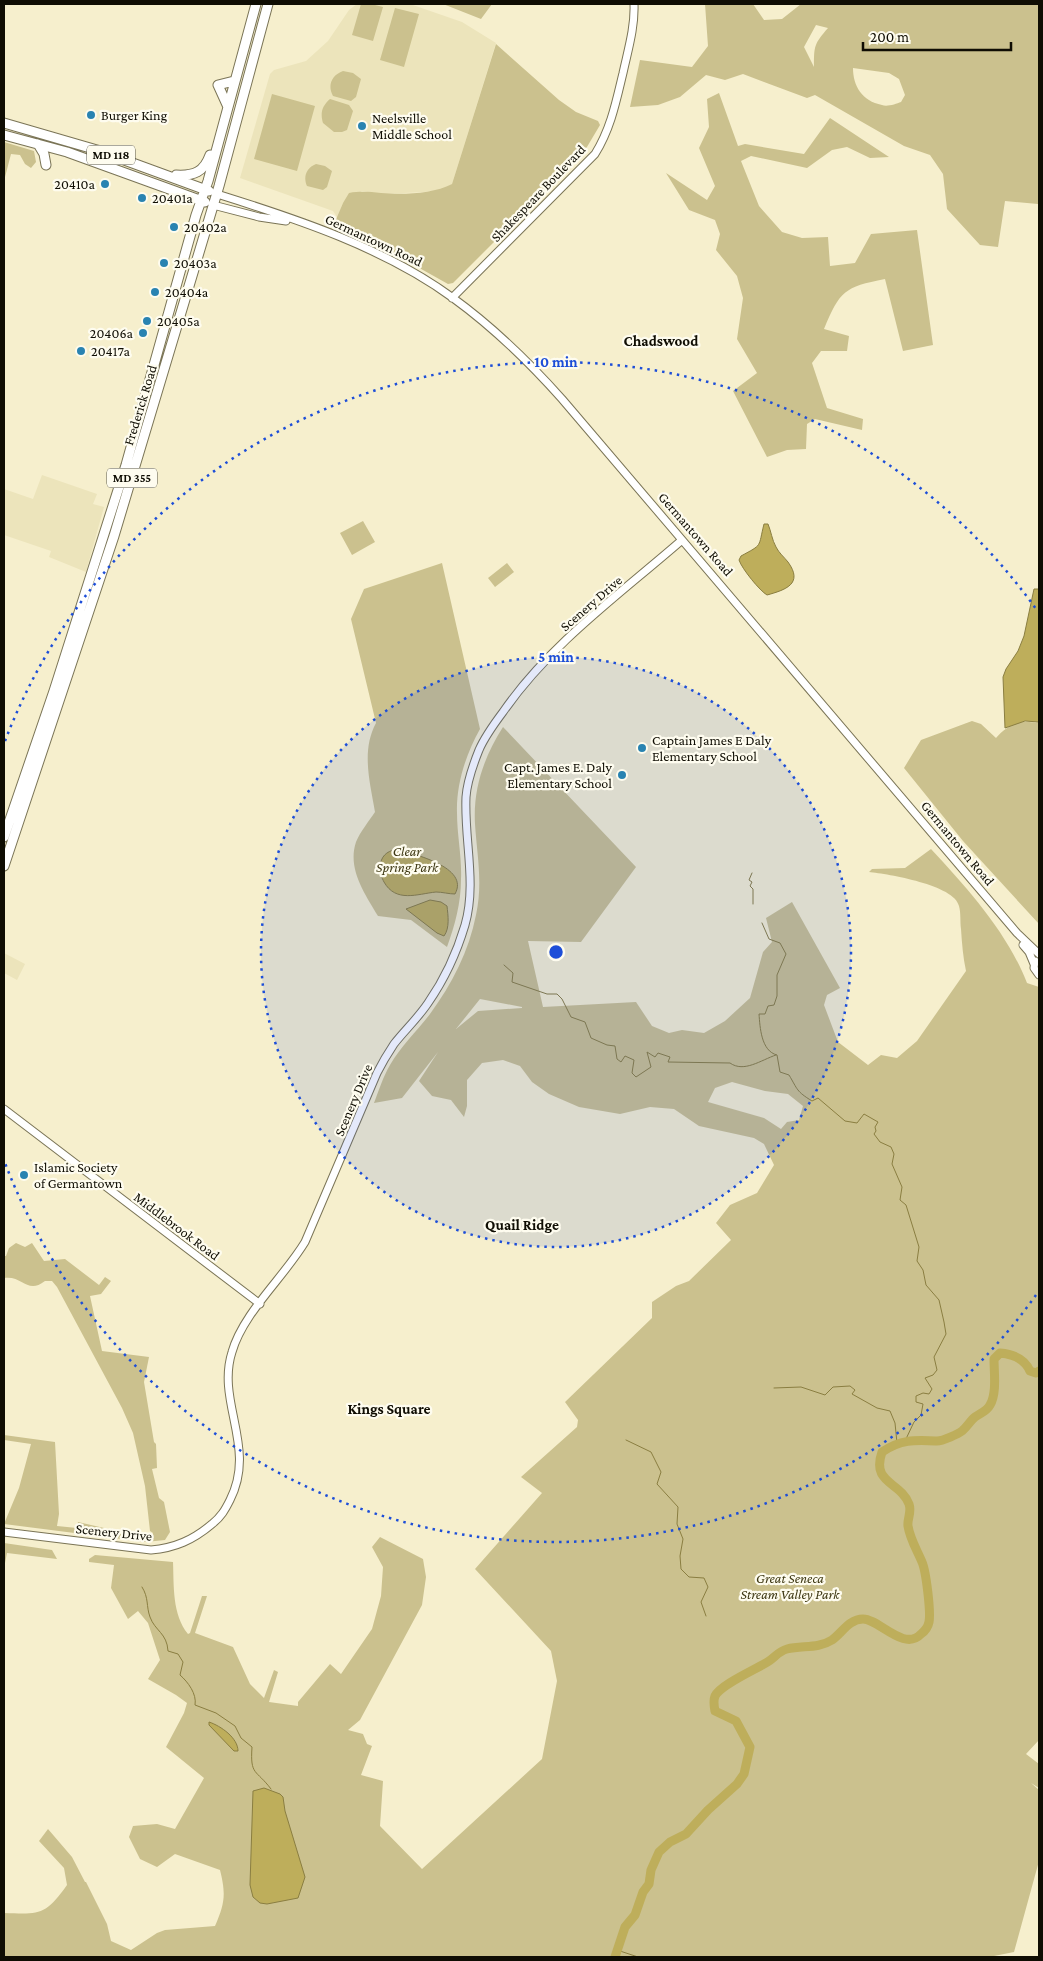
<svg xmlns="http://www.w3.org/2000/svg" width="1043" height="1961" font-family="'Crimson Pro',serif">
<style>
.built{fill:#ece4bb}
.green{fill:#cbc18e;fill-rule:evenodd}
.water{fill:#beae5b;stroke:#8a7e41}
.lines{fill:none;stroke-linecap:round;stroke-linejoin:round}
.stream{stroke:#8a7e41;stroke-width:1}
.river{stroke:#beae5b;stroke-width:9}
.minor-casing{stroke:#7a7456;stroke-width:9}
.major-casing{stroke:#7a7456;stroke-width:11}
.minor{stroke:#fff;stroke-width:7}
.major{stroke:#fff;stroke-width:9}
.ring{fill:none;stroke:#1d4ed8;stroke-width:2.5;stroke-dasharray:2.5 5}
.poi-dot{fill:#2983b1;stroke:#fefcef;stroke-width:2}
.labels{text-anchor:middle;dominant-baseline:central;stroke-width:4.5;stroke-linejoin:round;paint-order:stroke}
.shield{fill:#fefcef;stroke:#57554a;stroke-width:1}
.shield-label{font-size:12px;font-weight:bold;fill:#0f0d03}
.poi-label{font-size:14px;fill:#0f0d03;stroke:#fefcef;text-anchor:start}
.street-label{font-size:14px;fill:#0f0d03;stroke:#fefcef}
.park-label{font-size:14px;font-style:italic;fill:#3c3611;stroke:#fefcef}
.neighbourhood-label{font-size:15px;font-weight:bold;fill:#0f0d03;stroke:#fefcef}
.centre{fill:#1d4ed8;stroke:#fefcef;stroke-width:2.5}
.ring-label{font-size:15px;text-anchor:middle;font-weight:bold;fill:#1d4ed8;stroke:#fefcef;stroke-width:4.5;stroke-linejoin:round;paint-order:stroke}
</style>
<rect width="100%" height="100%" fill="#f6efcd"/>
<path class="built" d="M 357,4 L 410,4 L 462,22 L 496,43 L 452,184 L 441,190 L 425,192 L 383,194 L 362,191 L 343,203 L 337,217 L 333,211 L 240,178 L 270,74 L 274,70 L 306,61 L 328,41 L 349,10 Z
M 42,475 L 97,494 L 93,504 L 104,507 L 86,572 L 49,557 L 51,551 L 4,535 L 4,489 L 33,499 Z
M 4,953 L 25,964 L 17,980 L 4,973 Z"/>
<path class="green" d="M 361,4 L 371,4 L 383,7 L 373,41 L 352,35 Z
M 443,4 L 492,4 L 481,19 Z
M 705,4 L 753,4 L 764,20 L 782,19 L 801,4 L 1039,4 L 1038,204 L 1005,201 L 998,247 L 980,245 L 947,209 L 943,174 L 930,155 L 904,146 L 815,95 L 807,98 L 743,74 L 725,80 L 706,75 L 680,97 L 658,105 L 630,107 L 640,60 L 692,67 L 708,46 ZM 816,25 L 828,28 C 814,44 814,46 814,67 L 804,47 ZM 853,68 L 889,73 L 899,79 L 905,95 L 901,102 C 896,104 887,107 882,105 C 862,101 853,86 853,68 Z
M 395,8 L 419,14 L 404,67 L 380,60 Z
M 496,44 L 559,100 L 576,112 L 598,121 L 600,125 L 584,152 L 453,283 L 448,284 L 373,242 L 334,224 L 343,203 L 349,193 C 361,191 370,192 381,193 C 402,195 433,194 452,184 Z
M 343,71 L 353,73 L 361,79 L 356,97 L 351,101 L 333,96 C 327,85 332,75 343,71 Z
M 719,93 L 738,146 L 745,144 L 804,154 L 830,118 L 889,157 L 870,158 L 847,147 L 832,150 L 807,168 L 751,156 L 741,161 L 759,206 L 782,232 L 802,238 L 828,237 L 830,266 L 855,263 L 871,234 L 917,230 L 933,345 L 903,351 L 885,279 C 844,287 840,291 824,329 L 849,336 L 847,351 L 821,351 L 812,363 L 827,408 L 863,419 L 862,430 L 815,419 L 807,424 L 806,449 L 787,450 L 767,457 L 733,391 L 757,373 L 737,339 L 743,298 L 737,276 L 716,250 L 720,234 L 715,220 L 689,210 L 666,173 L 707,200 L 715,186 L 699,148 L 709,127 L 707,99 Z
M 272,94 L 315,106 L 297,171 L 254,159 Z
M 330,99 L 349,105 L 353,111 L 347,130 L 342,132 L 334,132 L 323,123 C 320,113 322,106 330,99 Z
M 4,142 L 34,151 L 36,162 L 31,168 L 25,164 L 20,155 L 11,154 L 4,181 Z
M 316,164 L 325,166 L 332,171 L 327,187 L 323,190 L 307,186 C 303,177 306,168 316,164 Z
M 363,521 L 375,542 L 352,555 L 340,533 Z
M 442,563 L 480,729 C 466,754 456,784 457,813 C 457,835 462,857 461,879 C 461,903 455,925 447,947 L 411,920 L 378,916 C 365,894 347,869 356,842 C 360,832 369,821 375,812 C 370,782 361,751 376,723 L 351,619 L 364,589 Z
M 507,563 L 514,572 L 495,587 L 488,578 Z
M 972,721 L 981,724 L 996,738 C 1004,729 1015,721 1027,722 C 1032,722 1035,723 1039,722 L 1039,924 L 963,841 L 904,768 L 921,740 Z
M 503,727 L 636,867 L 581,942 L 528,941 L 543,1007 L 636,1002 L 652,1026 L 669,1033 L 682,1030 L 704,1033 L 725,1021 L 750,998 L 763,952 L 772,942 L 766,918 L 792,902 L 840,988 L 827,995 L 824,1005 L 838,1042 L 868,1065 L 881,1055 L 897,1058 L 917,1041 L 966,971 C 963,957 962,944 961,929 C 960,922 961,913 959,906 C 955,885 888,874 869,872 L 872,869 L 905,868 L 931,849 C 968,889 1007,932 1027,983 L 1039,987 L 1039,1740 L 1026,1754 L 1039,1764 L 1039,1788 L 1031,1783 L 1039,1790 L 1039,1861 L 1014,1952 L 989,1957 L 4,1957 L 4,1913 C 40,1914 45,1916 67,1885 L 64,1868 L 39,1841 L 48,1829 L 72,1857 L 85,1882 L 86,1882 L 107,1924 L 111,1941 L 131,1950 L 157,1933 L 165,1930 L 215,1926 C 225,1903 226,1894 220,1870 L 175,1854 L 157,1867 L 140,1859 L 129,1837 L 133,1826 L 157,1824 L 175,1829 L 204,1778 L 166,1747 L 184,1713 L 187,1703 L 176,1695 L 148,1679 L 160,1660 L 148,1623 L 138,1611 L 128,1619 L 111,1588 L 114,1565 L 89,1562 L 89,1559 L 95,1555 L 173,1562 C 174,1586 172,1614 188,1634 L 190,1633 L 202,1596 L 207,1596 L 195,1633 L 233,1647 L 250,1684 L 264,1698 L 274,1670 L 278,1672 L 269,1702 L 298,1706 L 298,1702 L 330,1664 L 341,1674 L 372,1629 L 381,1596 L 383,1567 L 372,1547 L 380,1537 L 423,1559 L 426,1577 L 422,1605 L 360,1720 L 348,1730 L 363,1734 L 367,1744 L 372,1746 L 361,1775 L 383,1781 L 380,1826 L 422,1869 L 542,1759 L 557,1681 L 551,1651 L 475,1569 L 542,1493 L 521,1477 L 577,1427 L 578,1420 L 565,1402 L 652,1318 L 652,1302 L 676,1286 L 689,1281 L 731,1240 L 716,1223 L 730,1205 L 757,1193 L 774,1165 L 764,1144 L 754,1138 L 699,1126 L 674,1109 L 650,1107 L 620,1114 L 579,1107 L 549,1094 L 532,1082 L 520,1066 L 503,1060 L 482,1063 L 467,1080 L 467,1106 L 464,1117 L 451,1100 L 432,1096 L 419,1081 L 438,1052 L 402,1098 L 374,1103 C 379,1090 383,1077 390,1065 C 401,1046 417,1031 430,1014 C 452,984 469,951 476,915 C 483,883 477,855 475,824 C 473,788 484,757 503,727 ZM 480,999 L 522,1007 L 522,1008 L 478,1011 L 456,1029 ZM 732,1082 L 765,1091 L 788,1094 L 803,1106 L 799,1120 L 787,1122 L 781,1129 L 764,1118 L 708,1102 L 715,1088 Z
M 16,1243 L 25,1247 L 32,1243 L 44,1261 L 65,1259 L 99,1285 L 105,1277 L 111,1281 L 101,1294 L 90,1296 L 102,1351 L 149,1357 L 144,1382 L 154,1442 L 156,1444 L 157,1468 L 152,1469 L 159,1498 L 164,1502 L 170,1532 L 165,1540 L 145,1542 L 4,1524 L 19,1488 L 31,1444 L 4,1440 L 4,1435 L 55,1442 L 59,1514 L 57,1526 L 77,1528 L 78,1522 L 104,1528 L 104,1533 L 119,1535 L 120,1531 L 139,1538 L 151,1539 L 153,1533 L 150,1531 L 145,1486 L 133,1433 L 122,1408 L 57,1287 L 52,1281 L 45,1281 C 27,1295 23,1275 4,1278 L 4,1256 L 6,1256 L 9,1248 Z
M 4,1543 L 52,1550 L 57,1559 L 7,1553 L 4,1568 Z"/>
<path class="water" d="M 764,524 L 768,524 C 771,531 772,540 776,547 C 779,553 784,557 788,562 C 804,584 785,590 767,595 C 760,591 742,569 739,560 L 741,556 C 763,544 758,548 764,524 Z
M 1034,589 L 1039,589 L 1039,722 L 1025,721 L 1005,728 L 1003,677 L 1006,669 L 1018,651 L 1024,636 Z
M 396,849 C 413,854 470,867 455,894 C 449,894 442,892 436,892 C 417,894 396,903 384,882 C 382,878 379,872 380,867 C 381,856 386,852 396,849 Z
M 430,900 L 441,902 L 447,906 C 448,915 450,928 444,936 L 437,933 L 406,909 Z
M 209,1722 C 221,1726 238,1738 238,1751 L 234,1751 L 209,1725 Z
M 264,1788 L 280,1794 L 283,1797 L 285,1811 L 305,1877 L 298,1898 L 267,1904 L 260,1903 L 253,1897 L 250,1885 L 253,1791 Z"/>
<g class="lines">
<path class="stream" d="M 752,873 L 749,880 L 752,882 L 750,886 L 753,889 L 753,904
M 762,923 L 769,939 L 780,943 L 786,954 L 777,975 L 777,996 L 774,1005 L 768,1006 L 765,1014 L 759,1014 C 760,1027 761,1051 777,1055 L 780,1072 L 789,1075 C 798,1090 796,1091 812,1101 L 818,1098 L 845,1121 L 857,1123 L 864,1114 L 878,1122 L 875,1127 L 876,1131 L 874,1134 L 880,1142 L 891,1147 L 894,1154 L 892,1164 L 902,1187 L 900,1200 L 906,1205 L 919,1247 L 917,1261 L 923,1270 L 926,1285 L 939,1300 L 944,1322 L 946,1334 L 934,1357 L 937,1370 L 933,1375 L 925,1378 L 932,1389 L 929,1394 L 923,1393 L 916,1396 L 916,1402 L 923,1404 L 921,1415 L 914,1422 L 905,1441
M 504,965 L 513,973 L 512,982 L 547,994 L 557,994 L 562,999 L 571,1017 L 585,1022 L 591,1038 L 607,1045 L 615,1046 L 617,1059 L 621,1062 L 625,1056 L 634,1060 L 632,1073 L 636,1077 L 651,1067 L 647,1052 L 655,1057 L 658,1053 L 670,1057 L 668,1062 L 730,1063 C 744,1073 761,1060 776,1055
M 774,1388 L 801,1387 L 825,1395 L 833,1387 L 850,1386 L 855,1390 L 852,1394 L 877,1408 L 890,1411 L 895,1423 L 897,1443
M 626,1440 L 651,1452 L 661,1472 L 657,1484 L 678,1507 L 677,1524 L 683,1539 L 680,1556 L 681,1569 L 689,1577 L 704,1578 L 708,1587 L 701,1602 L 706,1616
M 142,1587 C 149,1598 146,1606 150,1617 C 155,1631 167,1633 168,1651 L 178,1654 L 183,1662 L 180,1675 C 188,1682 197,1694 195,1705 L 216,1713 L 235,1726 L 241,1738 L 252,1747 C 250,1776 256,1769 271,1789
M 617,1950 L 638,1957"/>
<path class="river" d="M 615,1957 L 625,1927 L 635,1915 L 643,1892 L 649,1884 L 651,1870 L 659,1852 L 670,1842 L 686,1834 L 708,1810 L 737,1784 L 744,1774 L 750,1747 L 736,1721 L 715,1711 C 714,1706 713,1701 715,1696 C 721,1684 757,1669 769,1661 C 775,1657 779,1651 787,1649 C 802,1645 818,1649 832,1640 C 842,1633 849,1619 863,1619 C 879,1619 904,1652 921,1634 C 925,1631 928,1627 929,1622 C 931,1612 926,1571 922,1562 C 917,1550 910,1539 908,1526 C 907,1519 912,1512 909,1504 C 900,1481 871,1484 882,1452 C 901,1439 915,1440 937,1441 C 943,1441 958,1434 962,1431 C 967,1427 970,1421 975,1417 C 981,1413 987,1411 990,1405 C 997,1394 994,1372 994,1359 L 1000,1353 C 1013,1354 1024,1358 1030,1371 L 1036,1373 L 1039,1371"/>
<g class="minor-casing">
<path id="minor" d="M 217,194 C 297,219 385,248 453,298 C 493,327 529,362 562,399 L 1017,933 L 1039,954
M 213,205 L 259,217 L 286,221
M 452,298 L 595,154 C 611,128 616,102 623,73 C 628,50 635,27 634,4
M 1023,945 L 1029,952 L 1034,964
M 1035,961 L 1034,968 L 1039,975
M 4,1109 L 260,1304
M 4,1532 L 151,1550 C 175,1548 193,1540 212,1524 C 221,1517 225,1510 230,1500 C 257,1447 216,1402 232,1352 C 243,1313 284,1277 305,1242 L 377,1073 C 382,1063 388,1053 394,1044 C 405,1030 418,1018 428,1003 C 444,980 457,952 465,925 C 477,883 464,840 466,797 C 467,782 473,765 479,750 C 485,736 494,724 503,712 C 550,644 620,594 682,540"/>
</g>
<g class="major-casing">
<path id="major" d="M 228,107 L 218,85 L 234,81
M 4,123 L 97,150 L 209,191
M 4,135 L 67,152 L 205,202
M 38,144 L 44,154 L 46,165
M 176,175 C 194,176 204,172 210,155
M 4,837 L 54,691 L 126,465 L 196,215 L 208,181 L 256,4
M 4,866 L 114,536 L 219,186 L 268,4"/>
</g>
<use href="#minor" class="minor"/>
<use href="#major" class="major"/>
</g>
<circle cx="556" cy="952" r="295" fill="#1d4ed8" fill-opacity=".12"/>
<g class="ring">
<circle cx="556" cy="952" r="295"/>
<path d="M1036 1295A590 590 0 0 1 5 1163M5 741A590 590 0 0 1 1036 609"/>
</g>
<g class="poi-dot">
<circle cx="91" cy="115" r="5"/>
<circle cx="362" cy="126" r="5"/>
<circle cx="105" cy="184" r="5"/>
<circle cx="142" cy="198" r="5"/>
<circle cx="174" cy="227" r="5"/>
<circle cx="164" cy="263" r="5"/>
<circle cx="155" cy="292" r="5"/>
<circle cx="147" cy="321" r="5"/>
<circle cx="143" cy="333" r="5"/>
<circle cx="81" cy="351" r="5"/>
<circle cx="642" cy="748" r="5"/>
<circle cx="622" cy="775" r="5"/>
<circle cx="24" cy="1175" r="5"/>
</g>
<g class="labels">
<g class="shield">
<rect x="87" y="145.5" width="48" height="19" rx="4"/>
<rect x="107" y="468.5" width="50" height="19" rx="4"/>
</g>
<g class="shield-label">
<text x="111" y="155">MD 118</text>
<text x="132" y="478">MD 355</text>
</g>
<g class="poi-label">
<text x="101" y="115">Burger King</text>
<text x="372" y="118">Neelsville<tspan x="372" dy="16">Middle School</tspan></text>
<text x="95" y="184" text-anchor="end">20410a</text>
<text x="152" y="198">20401a</text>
<text x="184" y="227">20402a</text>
<text x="174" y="263">20403a</text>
<text x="165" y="292">20404a</text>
<text x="157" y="321">20405a</text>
<text x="133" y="333" text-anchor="end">20406a</text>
<text x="91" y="351">20417a</text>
<text x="652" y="740">Captain James E Daly<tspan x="652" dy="16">Elementary School</tspan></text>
<text x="612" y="767" text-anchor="end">Capt. James E. Daly<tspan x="612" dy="16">Elementary School</tspan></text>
<text x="34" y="1167">Islamic Society<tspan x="34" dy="16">of Germantown</tspan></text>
</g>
<g class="street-label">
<text transform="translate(538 193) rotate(-46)">Shakespeare Boulevard</text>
<text transform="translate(374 240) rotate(25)">Germantown Road</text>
<text transform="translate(140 405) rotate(-73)">Frederick Road</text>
<text transform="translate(696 534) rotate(49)">Germantown Road</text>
<text transform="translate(591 603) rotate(-41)">Scenery Drive</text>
<text transform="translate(958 843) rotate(50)">Germantown Road</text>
<text transform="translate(353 1100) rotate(-67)">Scenery Drive</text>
<text transform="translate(177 1226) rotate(37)">Middlebrook Road</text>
<text transform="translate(114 1532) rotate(6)">Scenery Drive</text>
</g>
<g class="park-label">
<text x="407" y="851">Clear<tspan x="407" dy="16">Spring Park</tspan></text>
<text x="790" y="1578">Great Seneca<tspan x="790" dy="16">Stream Valley Park</tspan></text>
</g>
<g class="neighbourhood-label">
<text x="661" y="341">Chadswood</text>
<text x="522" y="1225">Quail Ridge</text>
<text x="389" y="1409">Kings Square</text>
</g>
</g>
<circle cx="556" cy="952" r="8" class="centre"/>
<g class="ring-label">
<text x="556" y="367">10 min</text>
<text x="556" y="662">5 min</text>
</g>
<rect width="1043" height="1961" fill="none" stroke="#0f0d03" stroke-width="10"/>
<path d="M863 42v8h148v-8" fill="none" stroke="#0f0d03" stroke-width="2.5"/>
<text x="870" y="42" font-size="15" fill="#0f0d03" stroke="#fefcef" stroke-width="4" paint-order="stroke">200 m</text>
</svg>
